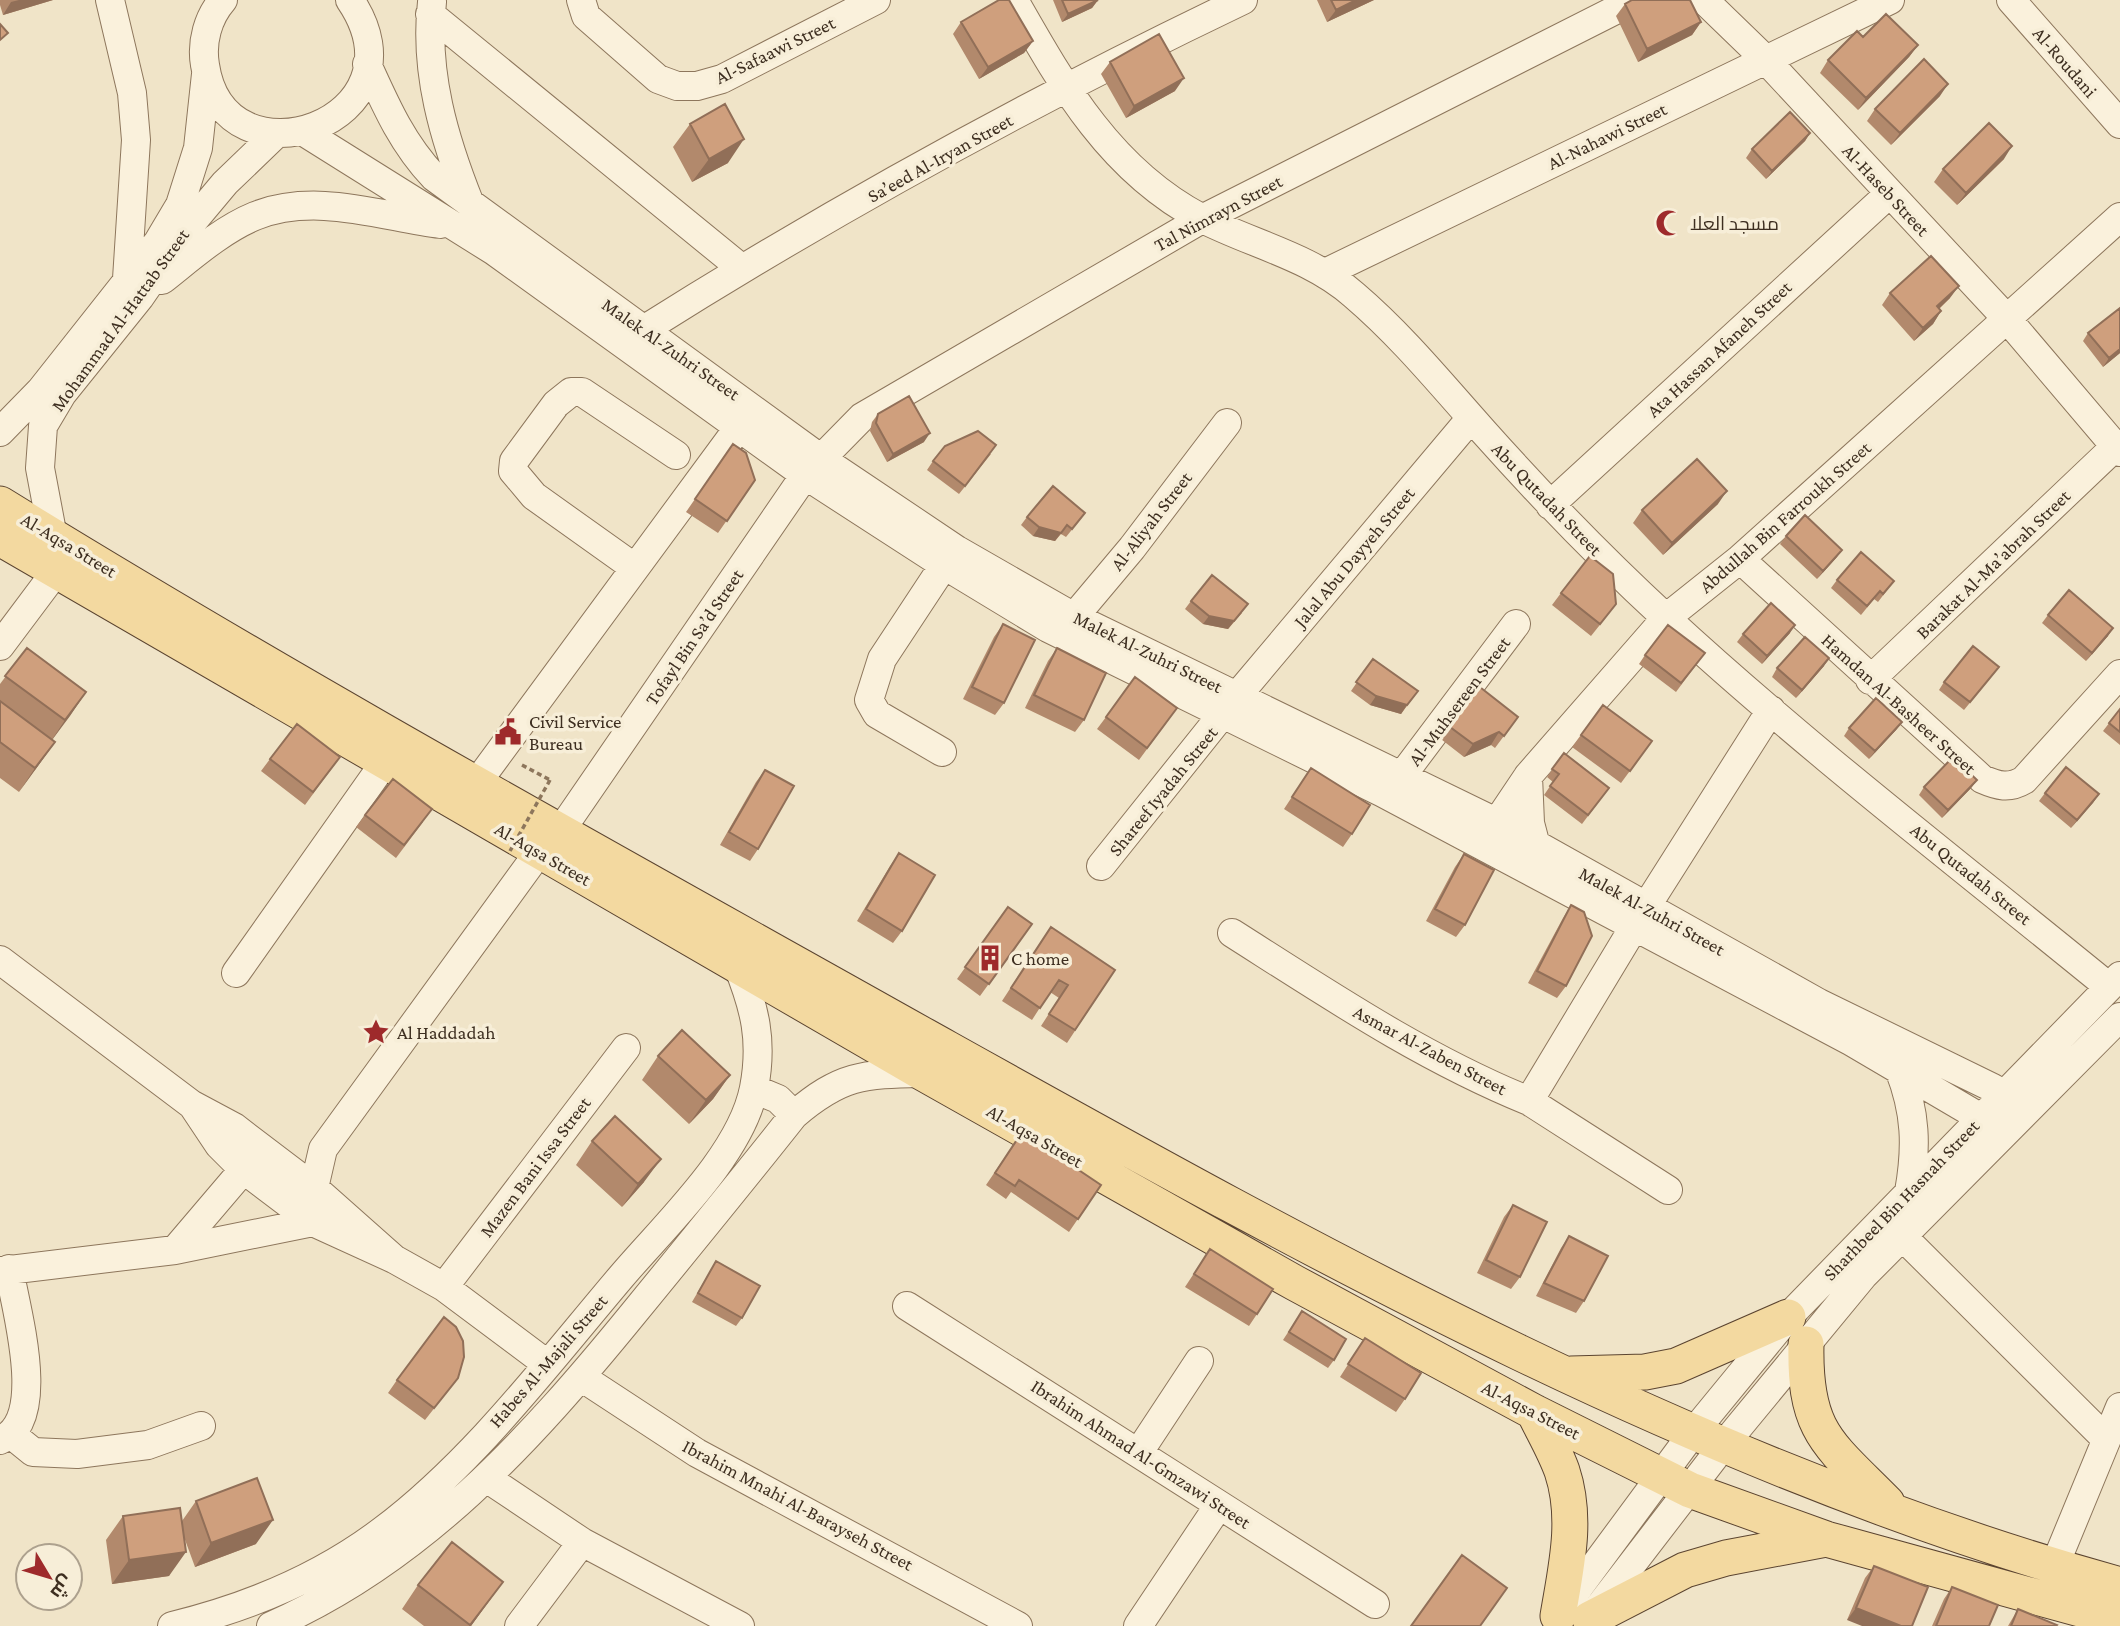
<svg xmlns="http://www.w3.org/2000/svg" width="2120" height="1626" font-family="'Crimson Pro',Cairo,serif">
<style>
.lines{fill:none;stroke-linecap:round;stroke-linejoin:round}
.minor-casing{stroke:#8d765c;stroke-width:30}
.major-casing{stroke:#5b4430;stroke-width:37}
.path{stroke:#8d765c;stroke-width:3.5;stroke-dasharray:5 3.5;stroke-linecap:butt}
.minor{stroke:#faf1dc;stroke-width:28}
.major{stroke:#f3d9a0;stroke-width:35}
.path-bridge{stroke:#8d765c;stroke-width:3.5;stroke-dasharray:5 3.5;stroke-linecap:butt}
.wall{fill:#b2896c}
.shaded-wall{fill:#916f58}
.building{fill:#cf9f7d;stroke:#916f58;stroke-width:2}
.labels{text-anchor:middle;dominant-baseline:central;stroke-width:7;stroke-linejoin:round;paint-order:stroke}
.street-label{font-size:19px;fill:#3d2e20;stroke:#f7eed8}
.poi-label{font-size:19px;fill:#3d2e20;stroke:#f7eed8;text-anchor:start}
</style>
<rect width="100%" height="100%" fill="#f0e4c8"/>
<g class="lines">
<g class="minor-casing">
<path id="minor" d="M 110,0 L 132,93 L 136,140 L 127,279
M 223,0 C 208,17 201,42 205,65 C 224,194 432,121 350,0
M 581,0 L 586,16 L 658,79 L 677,86 L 697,86 L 722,79 L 876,0
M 1014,0 C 1063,86 1110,170 1201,218 C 1251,244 1310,256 1354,295 C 1402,336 1441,384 1483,431 C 1541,496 1602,559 1666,618 C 1807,748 1961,866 2109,987
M 1704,0 L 1765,59 L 2008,320 L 2120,452
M 2011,0 L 2120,124
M 432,2 C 424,72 444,139 470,204
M 430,14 L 741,268
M 367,64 C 386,106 402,143 434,177 L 820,458 L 957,550 L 1074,617 L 1496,822 L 1819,1003 L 1993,1088 L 2027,1110
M 304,132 L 494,251 L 805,475 L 944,565 L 1048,628 L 1381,792 L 1852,1042 L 2005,1132
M 1325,273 L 1890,0
M 162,280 C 190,258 221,230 255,216 C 315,192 380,216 441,224
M 645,329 C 837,208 1038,98 1243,0
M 0,432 L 41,390 L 158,242 L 180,205 L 198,148 L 206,74
M 1550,505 L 1889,194
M 53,537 L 40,468 L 43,426 L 62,394 L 140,297 L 189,226 L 225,183 L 276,134
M 1740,559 L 1982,779 C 1998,786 2009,789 2024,780 L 2120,674
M 635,568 L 534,496 L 513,471 L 514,461 L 556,404 L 571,392 L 582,392 L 676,455
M 1074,617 L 1132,548 L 1227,423
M 0,646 L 57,570
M 1870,680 L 2115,447
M 942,752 L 877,714 L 869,700 L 882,659 L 944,565
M 1528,776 L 1530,823 L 1536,846
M 1401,777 L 1516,624
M 476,784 L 739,427
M 559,833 L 805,475 L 862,417 L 1202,219 L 1635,0
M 1487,837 L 1528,776 L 1666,618 L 1740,559 L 2120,217
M 1101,866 L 1237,696 L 1471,418
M 1232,933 C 1328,994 1423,1058 1529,1101 L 1646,907 L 1771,710
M 0,960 L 191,1104 L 234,1127 L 314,1188 L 394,1259
M 236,973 L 385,762
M 1899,1069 C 1916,1112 1917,1147 1909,1192
M 754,1089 L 778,1099 L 794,1115
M 1529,1101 L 1668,1190
M 193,1106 L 219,1145 L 243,1169 L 313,1222 L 394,1259 L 444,1287 L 547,1364
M 314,1188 L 323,1149 L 539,852
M 1902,1236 L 2106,1439
M 175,1250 L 255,1156
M 0,1271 L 175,1250 L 313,1222 L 321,1212
M 444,1287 L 626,1048
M 907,1306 L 1375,1604
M 581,1377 L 697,1453 L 1018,1626
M 12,1435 L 33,1452 L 77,1454 L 148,1445 L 201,1426
M 0,1440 C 49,1422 16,1310 9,1269
M 1139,1452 L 1199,1361
M 488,1479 L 582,1542 L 740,1626
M 2054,1567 L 2120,1407
M 1559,1614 L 1692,1434 L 1788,1317 L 2120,976
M 1592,1616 L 1722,1447 L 1863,1276 L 2120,1017
M 172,1626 C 246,1608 321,1577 382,1531 C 473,1463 548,1363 621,1277 C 664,1226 741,1155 754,1088 C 763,1041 755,1008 737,964
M 271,1626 C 422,1560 531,1439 633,1314 C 687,1248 741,1182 794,1115 C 841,1075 862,1074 923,1073
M 519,1626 L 582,1542
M 1138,1626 L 1219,1505"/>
</g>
<g class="major-casing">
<path id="major" d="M 0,504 C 303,691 615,862 925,1036 C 1309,1250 1694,1467 2120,1585
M 0,538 L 923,1073 L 1295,1283 L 1534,1412 L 1690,1490 L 1826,1539 L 2120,1620
M 1806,1344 C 1804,1433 1829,1444 1887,1503
M 1571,1374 L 1645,1372 L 1676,1366 L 1788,1317
M 1534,1412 C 1543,1431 1555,1451 1562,1471 C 1578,1519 1566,1568 1558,1616
M 1590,1619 L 1685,1570 L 1726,1558 L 1826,1539"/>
</g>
<path class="path" d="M 522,765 L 550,780"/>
<use href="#minor" class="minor"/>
<use href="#major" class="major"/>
<path class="path-bridge" d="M 510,851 L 550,780"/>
</g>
<path class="wall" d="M 0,0 L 53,0 L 3,15 L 0,5 Z
M 1053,0 L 1098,0 L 1092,8 L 1062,22 Z
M 1317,0 L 1374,0 L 1327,22 Z
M 1625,4 L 1701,22 L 1692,35 L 1638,62 L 1616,16 Z
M 961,22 L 1033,41 L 1024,53 L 979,79 L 953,34 Z
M 1863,37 L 1918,45 L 1909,57 L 1858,110 L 1820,73 L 1828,60 Z
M 1110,62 L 1175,91 L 1126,118 L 1101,74 Z
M 1940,96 L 1891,145 L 1867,121 L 1875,109 Z
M 690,124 L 728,163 L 692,182 L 673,147 Z
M 1810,133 L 1805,141 L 1766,179 L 1746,158 L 1752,149 Z
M 2004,159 L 1957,205 L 1934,182 L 1943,169 Z
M 1890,293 L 1950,298 L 1939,309 L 1941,311 L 1933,324 L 1914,341 L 1882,305 Z
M 2120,308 L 2120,353 L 2103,367 L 2083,341 L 2088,333 Z
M 878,414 L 924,442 L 887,462 L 870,431 L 872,422 Z
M 733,444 L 755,480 L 718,533 L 686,512 Z
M 991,454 L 959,494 L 927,470 L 933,461 Z
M 1718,504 L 1663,555 L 1633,523 L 1642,510 Z
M 1027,517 L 1079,521 L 1066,537 L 1061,534 L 1055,541 L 1033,536 L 1021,525 Z
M 1786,536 L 1842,550 L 1836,558 L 1817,579 L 1780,544 Z
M 1837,580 L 1888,589 L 1878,602 L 1874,599 L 1861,615 L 1831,588 Z
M 1561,593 L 1607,616 L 1591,636 L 1552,605 Z
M 1191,601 L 1242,613 L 1228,629 L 1203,624 L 1185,609 Z
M 2048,615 L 2108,636 L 2086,661 L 2042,623 Z
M 1003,624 L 1004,703 L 995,715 L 963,699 L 994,637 Z
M 1790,633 L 1762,664 L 1737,642 L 1743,634 Z
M 27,648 L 86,692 L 52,740 L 55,742 L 19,792 L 0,778 L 0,684 Z
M 1057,648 L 1084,720 L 1075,732 L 1025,708 L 1048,661 Z
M 1645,655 L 1699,661 L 1676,692 L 1639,664 Z
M 1373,659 L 1418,691 L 1401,714 L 1370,705 L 1351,691 Z
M 1824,666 L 1796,698 L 1772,677 L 1777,668 Z
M 1999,667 L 1964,710 L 1939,690 L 1944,682 Z
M 1603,705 L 1652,741 L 1621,783 L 1572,747 Z
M 1177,708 L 1139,760 L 1097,729 L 1106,717 Z
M 2120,709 L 2120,745 L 2103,731 Z
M 1518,717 L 1495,748 L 1491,745 L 1464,757 L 1437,736 L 1446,724 Z
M 1902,722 L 1896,730 L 1869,759 L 1844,736 L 1849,728 Z
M 1564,753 L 1609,788 L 1582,824 L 1544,795 L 1553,782 L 1547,777 Z
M 340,757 L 305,805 L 261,771 L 270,759 Z
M 1311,768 L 1352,834 L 1343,847 L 1284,809 Z
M 765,770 L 758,849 L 750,861 L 720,845 L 756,782 Z
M 1977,780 L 1971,788 L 1942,818 L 1919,795 L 1924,787 Z
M 2045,793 L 2099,794 L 2071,828 L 2039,801 Z
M 365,815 L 423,822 L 396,858 L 356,827 Z
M 899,853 L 902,931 L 893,943 L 857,921 L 890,866 Z
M 1464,854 L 1465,925 L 1456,937 L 1426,921 L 1455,867 Z
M 1571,905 L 1566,986 L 1557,998 L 1528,983 L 1563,918 Z
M 1008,907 L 1032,924 L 980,996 L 957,979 Z
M 1042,940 L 1115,970 L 1067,1043 L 1041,1026 L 1059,998 L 1050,992 L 1032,1020 L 1002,1001 Z
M 658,1056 L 730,1075 L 713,1099 L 689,1124 L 642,1080 Z
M 1022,1132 L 1101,1185 L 1069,1232 L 1011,1192 L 1006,1199 L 986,1185 Z
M 592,1141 L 644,1182 L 622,1207 L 576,1165 Z
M 1513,1205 L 1520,1277 L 1511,1289 L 1477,1273 L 1504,1217 Z
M 1569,1236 L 1584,1301 L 1576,1313 L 1536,1296 L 1561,1248 Z
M 1210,1249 L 1257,1314 L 1249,1326 L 1185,1287 Z
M 716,1261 L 742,1318 L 736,1326 L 692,1302 Z
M 1302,1311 L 1334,1360 L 1328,1368 L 1283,1340 Z
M 1365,1338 L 1405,1399 L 1396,1412 L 1340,1377 Z
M 458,1378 L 425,1420 L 388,1393 L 397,1380 Z
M 196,1501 L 256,1544 L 195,1567 L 184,1537 L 169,1576 L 112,1584 L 106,1540 L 123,1516 L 182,1521 Z
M 1874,1566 L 1928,1587 L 1847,1620 L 1865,1578 Z
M 503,1582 L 471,1626 L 424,1626 L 402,1609 L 418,1585 Z
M 1952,1587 L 1989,1626 L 1932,1626 L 1944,1599 Z
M 2018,1609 L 2056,1626 L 2008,1626 Z"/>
<path class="shaded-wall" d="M 19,0 L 53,0 L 3,15 L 11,2 Z
M 1098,0 L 1092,8 L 1062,22 L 1068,14 Z
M 1356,0 L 1374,0 L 1327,22 L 1336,10 Z
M 1701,22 L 1692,35 L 1638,62 L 1647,49 Z
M 1033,41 L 1024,53 L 979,79 L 988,67 Z
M 1918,45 L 1909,57 L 1858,110 L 1866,98 Z
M 1184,78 L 1175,91 L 1126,118 L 1134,106 Z
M 1948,84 L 1940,96 L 1891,145 L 1900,133 Z
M 1810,133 L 1805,141 L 1766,179 L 1772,171 Z
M 744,139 L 728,163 L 692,182 L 709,159 Z
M 2012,146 L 2004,159 L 1957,205 L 1966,193 Z
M 1959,286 L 1950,298 L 1928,319 L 1937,306 Z
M 1941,311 L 1933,324 L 1914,341 L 1923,328 Z
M 2120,349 L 2120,353 L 2103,367 L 2109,358 Z
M 930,433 L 924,442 L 887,462 L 893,454 Z
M 1727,491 L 1718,504 L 1663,555 L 1672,543 Z
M 1067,525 L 1055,541 L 1033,536 L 1039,527 Z
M 1842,550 L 1836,558 L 1817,579 L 1823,571 Z
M 1248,604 L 1228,629 L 1203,624 L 1209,616 Z
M 1795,625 L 1790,633 L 1762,664 L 1767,656 Z
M 2113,628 L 2108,636 L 2086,661 L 2092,653 Z
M 1829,658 L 1824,666 L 1796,698 L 1802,690 Z
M 86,692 L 70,716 L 49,744 L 65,720 Z
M 1376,696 L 1407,705 L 1401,714 L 1370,705 Z
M 1902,722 L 1896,730 L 1869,759 L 1875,751 Z
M 1499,732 L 1491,745 L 1464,757 L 1473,744 Z
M 55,742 L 38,766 L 19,792 L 35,768 Z
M 1977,780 L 1971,788 L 1942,818 L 1948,810 Z
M 2099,794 L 2093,803 L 2071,828 L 2077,820 Z
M 730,1075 L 713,1099 L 689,1124 L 706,1100 Z
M 661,1159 L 644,1182 L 622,1207 L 638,1184 Z
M 273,1520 L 256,1544 L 195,1567 L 211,1543 Z
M 186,1552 L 169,1576 L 112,1584 L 129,1560 Z
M 503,1582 L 486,1605 L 471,1626 L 469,1626 Z
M 1856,1608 L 1901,1626 L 1862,1626 L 1847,1620 Z"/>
<path class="building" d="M 999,0 L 1009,0 L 1033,41 L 988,67 L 961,22 Z
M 1062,0 L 1098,0 L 1068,14 Z
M 1331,0 L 1356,0 L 1336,10 Z
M 1632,0 L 1690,0 L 1701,22 L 1647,49 L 1625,4 Z
M 1886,14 L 1918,45 L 1866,98 L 1828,60 L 1857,31 L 1863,37 Z
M 0,24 L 8,33 L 0,40 Z
M 1159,34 L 1184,78 L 1134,106 L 1110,62 Z
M 1924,59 L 1948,84 L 1900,133 L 1875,109 Z
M 725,104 L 744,139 L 709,159 L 690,124 Z
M 1790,112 L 1810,133 L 1772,171 L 1752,149 Z
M 1989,123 L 2012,146 L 1966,193 L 1943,169 Z
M 1931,256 L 1959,286 L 1937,306 L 1941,311 L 1923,328 L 1890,293 Z
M 2120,308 L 2120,349 L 2109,358 L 2088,333 Z
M 909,396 L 930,433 L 893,454 L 876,423 L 878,414 Z
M 978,431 L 996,445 L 965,486 L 933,461 L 945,446 Z
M 733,444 L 746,453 L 755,480 L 727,521 L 695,499 Z
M 1697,459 L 1727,491 L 1672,543 L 1642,510 Z
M 1053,486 L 1085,513 L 1072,529 L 1067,525 L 1061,533 L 1039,527 L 1027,517 Z
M 1805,515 L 1842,550 L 1823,571 L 1786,536 Z
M 1861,552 L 1894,581 L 1883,594 L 1880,591 L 1867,606 L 1837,580 Z
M 1590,556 L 1613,574 L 1616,604 L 1600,624 L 1561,593 Z
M 1212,575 L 1248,604 L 1234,621 L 1209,616 L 1191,601 Z
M 2069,590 L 2113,628 L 2092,653 L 2048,615 Z
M 1771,603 L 1795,625 L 1767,656 L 1743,634 Z
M 1003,624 L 1035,640 L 1004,703 L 972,687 Z
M 1668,625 L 1705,653 L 1681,683 L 1645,655 Z
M 1805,637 L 1829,658 L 1802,690 L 1777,668 Z
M 1973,646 L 1999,667 L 1970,702 L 1944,682 Z
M 27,648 L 86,692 L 65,720 L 5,676 Z
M 1057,648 L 1106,673 L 1084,720 L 1034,695 Z
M 1373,659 L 1418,691 L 1407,705 L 1376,696 L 1356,682 Z
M 1135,677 L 1177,708 L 1147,748 L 1106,717 Z
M 1476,684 L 1518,717 L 1504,736 L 1499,732 L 1473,744 L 1446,724 Z
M 1876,698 L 1902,722 L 1875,751 L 1849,728 Z
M 0,701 L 55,742 L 35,768 L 0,742 Z
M 1603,705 L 1652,741 L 1630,771 L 1581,735 Z
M 2120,709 L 2120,732 L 2109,723 Z
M 297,724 L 340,757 L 313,792 L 270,759 Z
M 1564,753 L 1609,788 L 1588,815 L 1550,786 L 1559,774 L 1552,769 Z
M 1953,757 L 1977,780 L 1948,810 L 1924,787 Z
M 2066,767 L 2099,794 L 2077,820 L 2045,793 Z
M 1311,768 L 1370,805 L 1352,834 L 1292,797 Z
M 765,770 L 794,786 L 758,849 L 729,832 Z
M 393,779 L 432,809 L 404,845 L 365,815 Z
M 899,853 L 935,875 L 902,931 L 866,909 Z
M 1464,854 L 1494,870 L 1465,925 L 1435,909 Z
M 1571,905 L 1584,912 L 1592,936 L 1566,986 L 1537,971 Z
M 1008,907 L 1032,924 L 989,984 L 965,967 Z
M 1051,927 L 1115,970 L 1075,1030 L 1049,1014 L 1068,985 L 1059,980 L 1040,1008 L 1011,988 Z
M 682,1030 L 730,1075 L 706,1100 L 658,1056 Z
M 615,1116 L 661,1159 L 638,1184 L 592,1141 Z
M 1022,1132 L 1101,1185 L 1078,1219 L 1019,1180 L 1015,1186 L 995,1173 Z
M 1513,1205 L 1547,1222 L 1520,1277 L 1486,1260 Z
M 1569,1236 L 1608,1256 L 1584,1301 L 1544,1283 Z
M 1210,1249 L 1273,1289 L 1257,1314 L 1194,1274 Z
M 716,1261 L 760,1286 L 742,1318 L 698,1293 Z
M 1302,1311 L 1346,1339 L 1334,1360 L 1289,1332 Z
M 444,1317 L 456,1327 L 463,1341 L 464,1357 L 458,1378 L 434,1408 L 397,1380 Z
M 1365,1338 L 1421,1373 L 1405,1399 L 1348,1364 Z
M 257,1478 L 273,1520 L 211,1543 L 196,1501 Z
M 180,1508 L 186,1552 L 129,1560 L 123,1516 Z
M 452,1542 L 503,1582 L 470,1625 L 418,1585 Z
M 1462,1555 L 1507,1588 L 1480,1626 L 1411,1626 Z
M 1874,1566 L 1928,1587 L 1912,1626 L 1901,1626 L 1856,1608 Z
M 1952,1587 L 1998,1605 L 1989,1626 L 1936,1626 Z
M 2018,1609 L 2057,1625 L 2056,1626 L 2011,1626 Z"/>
<defs>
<g id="mosque-bare" transform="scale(2.1)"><path d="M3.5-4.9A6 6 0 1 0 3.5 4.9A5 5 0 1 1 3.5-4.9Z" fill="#9e2a2b" stroke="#f7eed8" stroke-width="2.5" paint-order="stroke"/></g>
<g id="civic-bare" transform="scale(2.1)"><path d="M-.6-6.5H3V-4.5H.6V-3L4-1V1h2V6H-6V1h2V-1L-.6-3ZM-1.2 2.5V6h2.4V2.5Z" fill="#9e2a2b" stroke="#f7eed8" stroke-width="2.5" paint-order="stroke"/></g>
<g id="building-bare" transform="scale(2.1)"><path d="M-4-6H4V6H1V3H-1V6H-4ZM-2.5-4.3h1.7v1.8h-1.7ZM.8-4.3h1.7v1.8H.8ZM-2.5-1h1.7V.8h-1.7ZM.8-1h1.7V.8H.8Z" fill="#9e2a2b" stroke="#f7eed8" stroke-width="2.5" paint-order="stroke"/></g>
<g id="sight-bare" transform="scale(2.1)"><path d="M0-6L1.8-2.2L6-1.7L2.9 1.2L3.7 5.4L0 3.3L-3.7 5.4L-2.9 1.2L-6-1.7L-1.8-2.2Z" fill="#9e2a2b" stroke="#f7eed8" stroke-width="2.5" paint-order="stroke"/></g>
</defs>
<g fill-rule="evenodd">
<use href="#mosque-bare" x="1669" y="223"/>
<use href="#civic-bare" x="508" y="732"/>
<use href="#building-bare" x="990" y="958"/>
<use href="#sight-bare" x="376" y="1032"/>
</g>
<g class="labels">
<g class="street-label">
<text transform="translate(775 50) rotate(-26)">Al-Safaawi Street</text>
<text transform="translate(2065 62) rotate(49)">Al-Roudani</text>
<text transform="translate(1607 136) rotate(-26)">Al-Nahawi Street</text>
<text transform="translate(940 158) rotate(-29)">Sa’eed Al-Iryan Street</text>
<text transform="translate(1886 190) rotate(47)">Al-Haseb Street</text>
<text transform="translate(1218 213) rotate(-28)">Tal Nimrayn Street</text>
<text transform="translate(120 320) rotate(-54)">Mohammad Al-Hattab Street</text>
<text transform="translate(671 349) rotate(35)">Malek Al-Zuhri Street</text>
<text transform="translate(1719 349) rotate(-43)">Ata Hassan Afaneh Street</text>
<text transform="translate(1547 499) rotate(46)">Abu Qutadah Street</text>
<text transform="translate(1785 517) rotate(-41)">Abdullah Bin Farroukh Street</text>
<text transform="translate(1151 521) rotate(-52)">Al-Aliyah Street</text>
<text transform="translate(69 545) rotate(31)">Al-Aqsa Street</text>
<text transform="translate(1354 557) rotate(-50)">Jalal Abu Dayyeh Street</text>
<text transform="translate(1993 564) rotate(-44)">Barakat Al-Ma’abrah Street</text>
<text transform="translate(694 637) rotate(-56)">Tofayl Bin Sa’d Street</text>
<text transform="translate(1148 652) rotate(26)">Malek Al-Zuhri Street</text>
<text transform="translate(1459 701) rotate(-53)">Al-Muhsereen Street</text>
<text transform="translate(1899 704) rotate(42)">Hamdan Al-Basheer Street</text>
<text transform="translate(1163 791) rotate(-51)">Shareef Iyadah Street</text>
<text transform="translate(543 854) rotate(30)">Al-Aqsa Street</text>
<text transform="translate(1971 874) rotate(39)">Abu Qutadah Street</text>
<text transform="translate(1652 911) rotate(29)">Malek Al-Zuhri Street</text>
<text transform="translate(1430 1050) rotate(28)">Asmar Al-Zaben Street</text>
<text transform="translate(1035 1136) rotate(30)">Al-Aqsa Street</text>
<text transform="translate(535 1167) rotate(-53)">Mazen Bani Issa Street</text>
<text transform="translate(1901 1200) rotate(-46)">Sharhbeel Bin Hasnah Street</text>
<text transform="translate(548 1361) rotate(-49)">Habes Al-Majali Street</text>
<text transform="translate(1531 1410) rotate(27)">Al-Aqsa Street</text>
<text transform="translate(1141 1454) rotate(33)">Ibrahim Ahmad Al-Gmzawi Street</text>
<text transform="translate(798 1505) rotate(28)">Ibrahim Mnahi Al-Barayseh Street</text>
</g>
<g class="poi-label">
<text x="1690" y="223">مسجد العلا</text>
<text x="529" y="721">Civil Service<tspan x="529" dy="22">Bureau</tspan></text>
<text x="1011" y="958">C home</text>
<text x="397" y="1032">Al Haddadah</text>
</g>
</g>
<g transform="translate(49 1577) rotate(128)"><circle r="33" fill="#f7eed8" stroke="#ada18e" stroke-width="2"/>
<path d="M0-5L12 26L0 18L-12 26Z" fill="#9e2a2b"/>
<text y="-10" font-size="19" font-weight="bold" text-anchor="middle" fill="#3d2e20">ش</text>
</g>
</svg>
